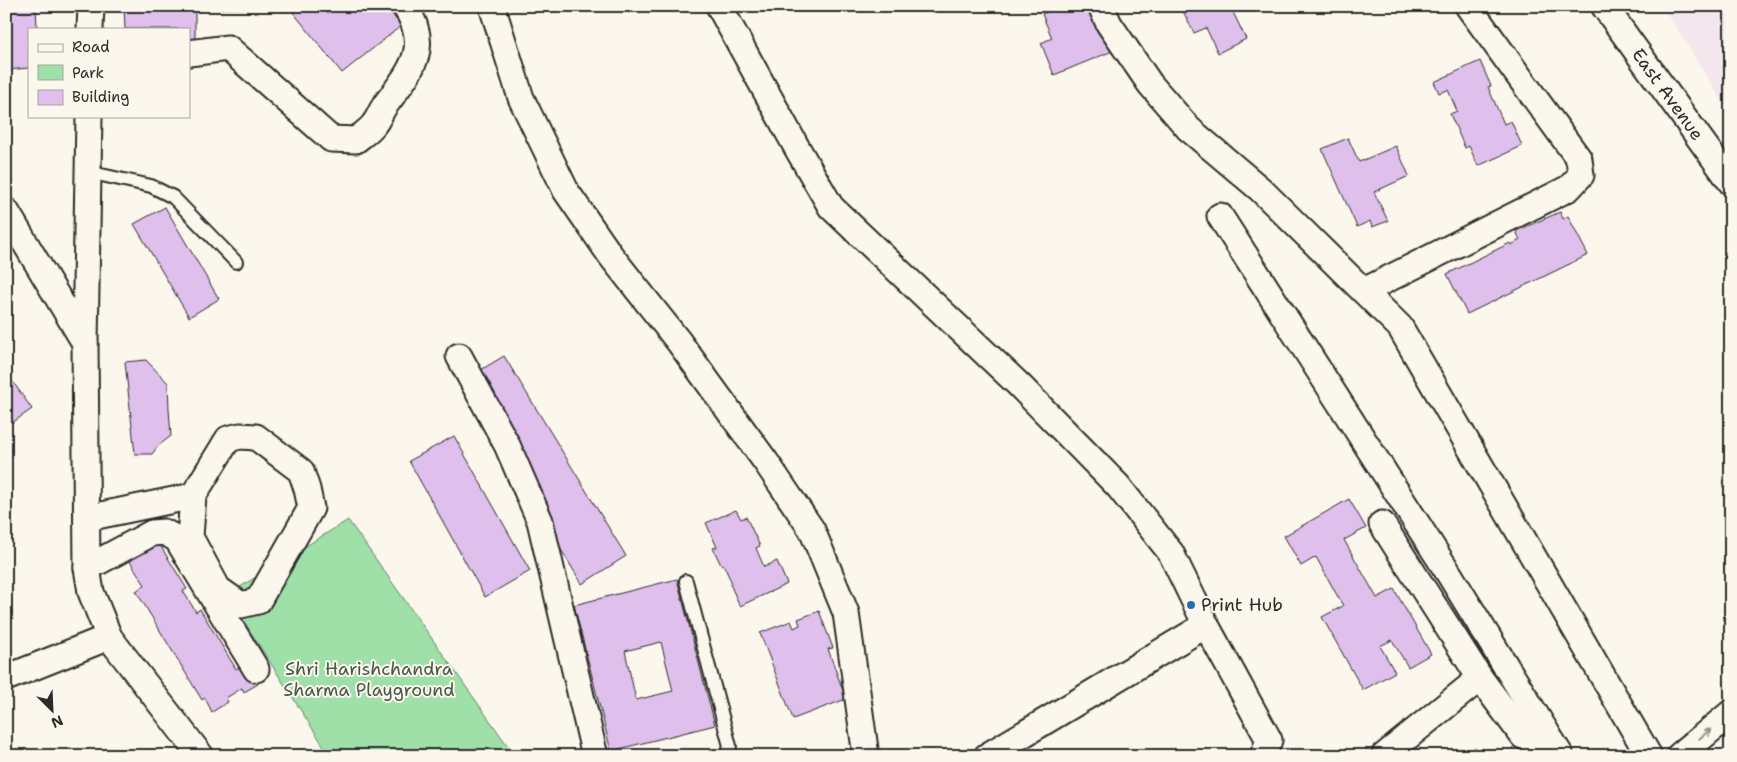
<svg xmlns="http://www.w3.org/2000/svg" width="1737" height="762" font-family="'Shantell Sans',sans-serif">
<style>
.built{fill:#f3e6ec}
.green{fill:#9fdfa8;stroke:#65856a}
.building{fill:#dfbfec;stroke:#2b2b2b;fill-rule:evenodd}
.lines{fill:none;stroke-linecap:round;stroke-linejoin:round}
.service-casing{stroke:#2b2b2b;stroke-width:16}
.minor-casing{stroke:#2b2b2b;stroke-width:29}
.service{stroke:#fbf7ec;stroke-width:12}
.minor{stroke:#fbf7ec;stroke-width:25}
.oneway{stroke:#93918c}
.poi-dot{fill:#1f6fb2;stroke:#fbf7ec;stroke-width:2}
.labels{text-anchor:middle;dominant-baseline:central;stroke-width:4;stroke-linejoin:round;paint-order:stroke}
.street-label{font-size:18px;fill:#2b2b2b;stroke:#fbf7ec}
.poi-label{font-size:18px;fill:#2b2b2b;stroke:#fbf7ec;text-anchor:start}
.park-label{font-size:18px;fill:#48584a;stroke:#fbf7ec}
</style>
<rect width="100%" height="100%" fill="#fbf7ec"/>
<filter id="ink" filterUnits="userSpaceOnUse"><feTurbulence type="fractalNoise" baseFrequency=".02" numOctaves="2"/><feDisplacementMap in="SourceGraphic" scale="10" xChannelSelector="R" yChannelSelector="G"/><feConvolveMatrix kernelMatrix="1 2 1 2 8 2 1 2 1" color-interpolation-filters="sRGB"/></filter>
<g filter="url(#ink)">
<path class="built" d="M 1662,6 L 1731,6 L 1731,115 L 1672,21 Z"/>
<path class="green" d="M 348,520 L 515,756 L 330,756 L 227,595 Z"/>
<path class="building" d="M 6,6 L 36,6 L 37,29 L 29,29 L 29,68 L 6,70 Z
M 124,6 L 258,6 L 258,8 L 195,9 L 195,39 L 189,40 L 189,29 L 125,29 Z
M 288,6 L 386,6 L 401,26 L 342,73 Z
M 1062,6 L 1097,6 L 1115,50 L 1054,75 L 1041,43 L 1052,38 L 1042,14 Z
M 1189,6 L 1235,6 L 1231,8 L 1246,39 L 1218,53 L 1206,28 L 1194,33 L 1183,11 L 1189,8 Z
M 1480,61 L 1491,86 L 1488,87 L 1504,124 L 1511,121 L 1522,146 L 1478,166 L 1469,146 L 1465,148 L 1450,114 L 1457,111 L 1448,90 L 1439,93 L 1434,82 Z
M 1348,138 L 1359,162 L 1396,146 L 1409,176 L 1374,192 L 1388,221 L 1372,227 L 1370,221 L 1357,227 L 1322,149 Z
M 165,207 L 219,299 L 189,317 L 134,224 Z
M 1560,212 L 1563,219 L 1568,216 L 1588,255 L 1467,314 L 1447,274 L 1510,243 L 1511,245 L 1520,240 L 1516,231 Z
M 504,356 L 626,556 L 582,584 L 459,383 Z
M 146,360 L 168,383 L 169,409 L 171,436 L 158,446 L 152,454 L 135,454 L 125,362 Z
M 6,372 L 32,409 L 6,427 Z
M 454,436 L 530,571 L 485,597 L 409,461 Z
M 1349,499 L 1366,528 L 1344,540 L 1377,598 L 1394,589 L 1431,654 L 1408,667 L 1392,640 L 1380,646 L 1395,672 L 1363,690 L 1322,617 L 1343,606 L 1316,557 L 1301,566 L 1284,536 Z
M 736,510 L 741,519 L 746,517 L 760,546 L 756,548 L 764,567 L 777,561 L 787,584 L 740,606 L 730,584 L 732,583 L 723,564 L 721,565 L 713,548 L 717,547 L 706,523 Z
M 158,542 L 187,589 L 183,591 L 196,612 L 200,609 L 236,669 L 245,663 L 258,684 L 244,692 L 242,688 L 226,698 L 228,702 L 212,712 L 205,698 L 202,700 L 136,591 L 145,585 L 129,560 Z
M 677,579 L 715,725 L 611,751 L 574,605 ZM 661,642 L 673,691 L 636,700 L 625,651 Z
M 819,611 L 833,648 L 828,649 L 846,699 L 793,719 L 760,633 L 791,621 L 794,628 L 800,625 L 798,619 Z
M 1475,747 L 1482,756 L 1463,756 Z"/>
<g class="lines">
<g class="service-casing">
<path id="service" d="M 88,172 L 151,186 L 173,197 L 236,262
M 686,581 L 730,746 L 728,753 L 725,756"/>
</g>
<g class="minor-casing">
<g id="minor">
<path d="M 492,6 L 521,98 L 566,191 L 611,256 L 679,342 L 766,462 L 812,530 L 846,613 L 866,756"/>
<path d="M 719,6 L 797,148 L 831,207 L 1018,384 L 1118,486 L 1171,553 L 1206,625 L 1269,740 L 1263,756"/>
<path d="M 1101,6 L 1109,24 L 1150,84 L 1189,129 L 1260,189 L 1400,327 L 1649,756"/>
<path id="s1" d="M 1604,6 L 1731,182"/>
<path d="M 90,29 L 91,6"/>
<path d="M 189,53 L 228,48 L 331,139 L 356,140 C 362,135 370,130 374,124 C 379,118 381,110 386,104 C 411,70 432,48 405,6"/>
<path d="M 89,116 L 85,343 L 87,568 L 91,592 L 109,637 L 201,756"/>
<path d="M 6,211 L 85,343"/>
<path d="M 1220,216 L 1448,572 L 1561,756"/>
<path d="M 1364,291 L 1569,188 L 1581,175 L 1579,159 L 1468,6"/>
<path d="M 459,356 L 507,445 L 540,521 L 595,756"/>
<path d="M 87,518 L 193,496 L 228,439 L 240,436 L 256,437 L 301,471 L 307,489 L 311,508 L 258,601 L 241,605 L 218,589 L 190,537 L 193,496"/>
<path d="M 1382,524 L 1480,678 L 1523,736 L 1559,753"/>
<path d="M 87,568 L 152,533 L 164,532 L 177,539 L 256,669"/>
<path d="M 6,678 L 109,637"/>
<path d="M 987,756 L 1206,625"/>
<path d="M 1384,756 L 1480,678"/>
<path d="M 1679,756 L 1731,713"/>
</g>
</g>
<use href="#service" class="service"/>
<use href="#minor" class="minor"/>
</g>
<defs><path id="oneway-shaft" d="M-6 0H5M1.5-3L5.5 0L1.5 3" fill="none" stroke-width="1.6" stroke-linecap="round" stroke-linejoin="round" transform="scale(1.25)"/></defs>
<use class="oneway" href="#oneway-shaft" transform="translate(1705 734) rotate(-40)"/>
</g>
<circle class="poi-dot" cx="1191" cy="605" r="5"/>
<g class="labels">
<g class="street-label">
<text stroke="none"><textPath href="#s1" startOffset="109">East Avenue</textPath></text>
</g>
<g class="poi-label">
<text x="1201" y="605">Print Hub</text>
</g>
<g class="park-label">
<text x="369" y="669">Shri Harishchandra<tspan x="369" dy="21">Sharma Playground</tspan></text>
</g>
</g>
<rect width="1737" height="762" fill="none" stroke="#fbf7ec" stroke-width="25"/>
<rect x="12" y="12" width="1712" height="737" fill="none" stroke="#2b2b2b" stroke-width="2" filter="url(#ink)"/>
<rect x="28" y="28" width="162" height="90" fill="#fbf7ec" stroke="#a8a59f"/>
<rect x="38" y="44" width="25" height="8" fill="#fbf7ec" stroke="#a8a59f"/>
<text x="72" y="52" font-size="15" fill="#2b2b2b">Road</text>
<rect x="38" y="65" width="25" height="15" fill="#9fdfa8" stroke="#a8a59f"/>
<text x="72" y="78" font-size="15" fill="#2b2b2b">Park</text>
<rect x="38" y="90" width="25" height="15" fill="#dfbfec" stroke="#a8a59f"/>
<text x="72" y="102" font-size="15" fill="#2b2b2b">Building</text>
<g transform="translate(52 710) rotate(156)" stroke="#fbf7ec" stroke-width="4" paint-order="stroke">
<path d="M0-4L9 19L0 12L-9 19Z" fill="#2b2b2b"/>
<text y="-8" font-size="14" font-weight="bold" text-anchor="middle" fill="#2b2b2b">N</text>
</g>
</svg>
